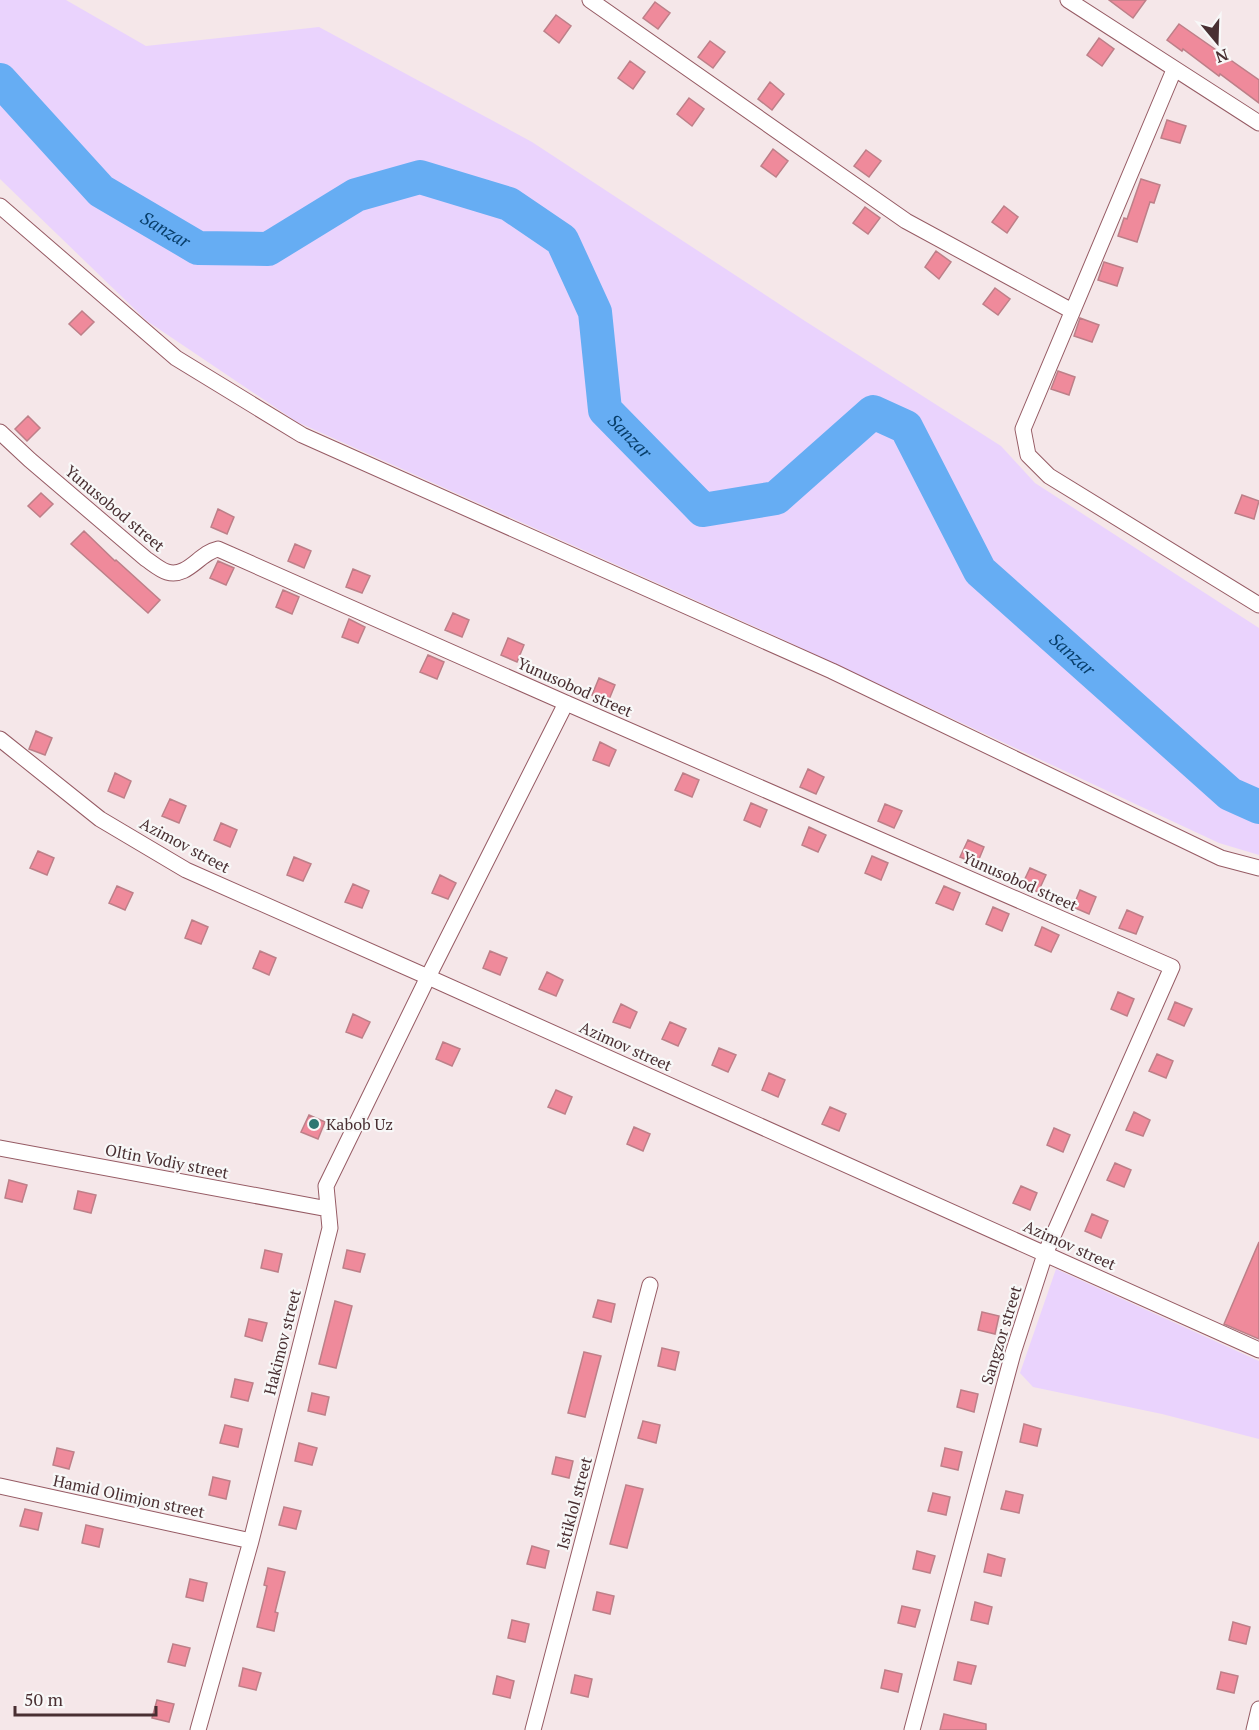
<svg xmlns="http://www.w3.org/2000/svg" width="1259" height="1730" font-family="'PT Serif',serif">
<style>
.green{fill:#ead3fd}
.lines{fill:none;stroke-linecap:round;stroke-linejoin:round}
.river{stroke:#66adf3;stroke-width:34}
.building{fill:#ef8a9b;stroke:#bd7f88;stroke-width:1.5}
.minor-casing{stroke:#965b64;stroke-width:17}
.minor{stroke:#fff;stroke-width:15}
.poi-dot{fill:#2d7671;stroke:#f8f8f8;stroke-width:2}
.labels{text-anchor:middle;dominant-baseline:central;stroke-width:4.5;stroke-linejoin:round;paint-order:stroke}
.street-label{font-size:16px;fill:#492f32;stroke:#f8f8f8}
.poi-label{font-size:16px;fill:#492f32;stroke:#f8f8f8;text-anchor:start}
.water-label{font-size:18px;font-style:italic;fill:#083e6a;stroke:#f8f8f8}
</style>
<rect width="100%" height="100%" fill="#f5e7e9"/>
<path class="green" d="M 0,0 L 66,0 L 146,46 L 319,27 L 532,142 L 805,321 L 1001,446 L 1035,483 L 1259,628 L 1259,855 L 1219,843 L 780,638 L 297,422 L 147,321 L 0,179 Z
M 1056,1269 L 1259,1361 L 1259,1439 L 1162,1414 L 1033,1387 L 1020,1373 Z"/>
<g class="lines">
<path class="river" id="s1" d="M 0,80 L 101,191 L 198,248 L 268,249 L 356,195 L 420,177 L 509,204 L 562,240 L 595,312 L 605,410 L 703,510 L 776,498 L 873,412 L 906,427 L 980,571 L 1230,794 L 1259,807"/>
</g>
<path class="building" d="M 1109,0 L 1146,0 L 1133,18 Z
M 655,2 L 670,13 L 658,29 L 643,18 Z
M 556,15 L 571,26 L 559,43 L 544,31 Z
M 1179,24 L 1259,80 L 1259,103 L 1220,74 L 1219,76 L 1183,49 L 1182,51 L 1167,40 Z
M 1099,38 L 1114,49 L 1102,66 L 1087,55 Z
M 710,41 L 725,52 L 713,68 L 698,57 Z
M 630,61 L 645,72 L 633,89 L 618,78 Z
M 770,82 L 784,94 L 772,110 L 758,99 Z
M 689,98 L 704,109 L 692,126 L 677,114 Z
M 1167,120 L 1186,126 L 1180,143 L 1161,138 Z
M 773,149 L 788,161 L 776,177 L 761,166 Z
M 866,150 L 881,161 L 869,177 L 854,166 Z
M 1141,179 L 1160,185 L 1154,203 L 1150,202 L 1137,242 L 1118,236 L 1124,218 L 1127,219 Z
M 1004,206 L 1018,217 L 1007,233 L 992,222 Z
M 865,207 L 880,218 L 868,234 L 853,223 Z
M 936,251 L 951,262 L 939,279 L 925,267 Z
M 1104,262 L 1123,268 L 1117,286 L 1098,280 Z
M 995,288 L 1010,299 L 998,315 L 983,304 Z
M 82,311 L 94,322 L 81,335 L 69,324 Z
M 1080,318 L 1099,325 L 1092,342 L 1074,336 Z
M 1058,371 L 1075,377 L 1069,395 L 1051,389 Z
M 28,416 L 40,428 L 27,441 L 15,429 Z
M 41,493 L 53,504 L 40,517 L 28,506 Z
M 1242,495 L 1259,501 L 1254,519 L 1235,513 Z
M 218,509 L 234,517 L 227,534 L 211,527 Z
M 84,531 L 115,561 L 116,560 L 160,600 L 148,613 L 71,544 Z
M 295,544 L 311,551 L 304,568 L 288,561 Z
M 218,561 L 234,568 L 226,585 L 210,578 Z
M 353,569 L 370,576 L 362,593 L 346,587 Z
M 283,590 L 299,597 L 292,614 L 276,607 Z
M 453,613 L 469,620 L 462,637 L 445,630 Z
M 349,619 L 365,627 L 358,643 L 342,637 Z
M 508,638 L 524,645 L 517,662 L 501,655 Z
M 428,655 L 444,662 L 437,679 L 420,672 Z
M 599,678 L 615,685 L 608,702 L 592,695 Z
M 36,731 L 52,738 L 45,755 L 29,749 Z
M 600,742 L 616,750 L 609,766 L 593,760 Z
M 808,769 L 824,777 L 816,794 L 800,787 Z
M 115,773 L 131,781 L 124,798 L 108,791 Z
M 683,773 L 699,780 L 692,797 L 675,790 Z
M 170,799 L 186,806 L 179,823 L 162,816 Z
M 751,803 L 767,810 L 760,827 L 744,820 Z
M 885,804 L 902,811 L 894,828 L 878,821 Z
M 221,823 L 237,830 L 230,847 L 214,840 Z
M 809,827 L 826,835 L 818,852 L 802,845 Z
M 968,840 L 984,847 L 977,864 L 960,857 Z
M 38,851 L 54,858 L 47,875 L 30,868 Z
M 872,856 L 888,863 L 881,880 L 865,873 Z
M 294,857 L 311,864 L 303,881 L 287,875 Z
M 1030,868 L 1046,875 L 1038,892 L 1022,885 Z
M 440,875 L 456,883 L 448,899 L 432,893 Z
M 353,884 L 369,891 L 362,908 L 345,902 Z
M 117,886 L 133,893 L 125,910 L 109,903 Z
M 944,886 L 960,893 L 953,910 L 936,903 Z
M 1080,890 L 1096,897 L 1089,914 L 1073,907 Z
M 993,907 L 1009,914 L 1002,931 L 986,924 Z
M 1127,910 L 1143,917 L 1136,934 L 1119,928 Z
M 192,920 L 208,927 L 201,944 L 185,938 Z
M 1042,927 L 1059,935 L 1051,952 L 1035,945 Z
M 260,951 L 276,958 L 269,975 L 253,968 Z
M 490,951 L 507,958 L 500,975 L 483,968 Z
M 547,972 L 563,980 L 556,996 L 539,989 Z
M 1118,992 L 1134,999 L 1127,1016 L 1111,1009 Z
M 1175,1002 L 1192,1009 L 1184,1026 L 1168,1019 Z
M 621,1004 L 637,1012 L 630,1028 L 613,1022 Z
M 353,1014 L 370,1022 L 362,1038 L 346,1032 Z
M 670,1022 L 686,1029 L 678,1046 L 662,1039 Z
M 443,1042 L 460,1049 L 452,1066 L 436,1059 Z
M 719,1048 L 736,1055 L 728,1072 L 712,1065 Z
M 1157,1054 L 1173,1061 L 1166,1078 L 1149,1071 Z
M 769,1073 L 785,1080 L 778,1097 L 762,1090 Z
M 556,1090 L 572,1097 L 565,1114 L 548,1107 Z
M 830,1107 L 846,1114 L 839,1131 L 822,1124 Z
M 1134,1112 L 1150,1120 L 1143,1136 L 1126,1130 Z
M 309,1115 L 325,1122 L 318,1139 L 301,1132 Z
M 634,1127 L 650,1134 L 643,1151 L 627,1144 Z
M 1054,1128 L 1070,1135 L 1063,1152 L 1047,1145 Z
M 1115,1163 L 1131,1170 L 1124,1187 L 1107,1180 Z
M 9,1180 L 27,1185 L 22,1202 L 5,1198 Z
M 1021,1186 L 1037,1193 L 1030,1210 L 1013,1203 Z
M 78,1191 L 96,1195 L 91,1213 L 74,1209 Z
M 1092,1214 L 1108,1221 L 1101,1238 L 1085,1231 Z
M 1259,1242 L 1259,1339 L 1224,1324 Z
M 265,1250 L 282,1254 L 278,1272 L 261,1268 Z
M 347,1250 L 365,1254 L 360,1272 L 343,1268 Z
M 598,1300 L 615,1304 L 611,1322 L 593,1317 Z
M 335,1301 L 352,1306 L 336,1368 L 319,1364 Z
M 982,1312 L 999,1316 L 995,1334 L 978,1330 Z
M 249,1319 L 267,1323 L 262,1341 L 245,1336 Z
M 662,1348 L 679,1352 L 675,1370 L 658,1366 Z
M 584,1352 L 601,1356 L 585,1417 L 568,1413 Z
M 235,1379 L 253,1383 L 248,1401 L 231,1397 Z
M 961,1390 L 978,1394 L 974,1412 L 957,1407 Z
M 312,1393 L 329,1397 L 325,1415 L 308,1411 Z
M 643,1421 L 660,1425 L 656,1443 L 638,1438 Z
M 1024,1424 L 1041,1429 L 1037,1446 L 1020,1442 Z
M 225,1425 L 242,1429 L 238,1447 L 220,1443 Z
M 299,1443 L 317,1448 L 312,1465 L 295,1461 Z
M 57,1448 L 74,1452 L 69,1469 L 53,1465 Z
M 945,1448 L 962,1452 L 958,1470 L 941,1466 Z
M 556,1457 L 573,1461 L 569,1478 L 552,1474 Z
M 213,1477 L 230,1481 L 226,1499 L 209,1495 Z
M 626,1485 L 643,1489 L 627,1548 L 610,1544 Z
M 1006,1491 L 1023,1495 L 1019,1513 L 1001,1509 Z
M 933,1493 L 950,1497 L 946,1515 L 928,1511 Z
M 284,1507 L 301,1511 L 296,1529 L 279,1525 Z
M 25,1509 L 42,1513 L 38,1530 L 20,1526 Z
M 86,1525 L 103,1529 L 99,1547 L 82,1543 Z
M 532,1546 L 549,1551 L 545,1568 L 527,1564 Z
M 917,1551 L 935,1556 L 930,1573 L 913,1569 Z
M 988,1554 L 1005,1559 L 1001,1576 L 984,1572 Z
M 268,1568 L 285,1572 L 275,1612 L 278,1613 L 274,1631 L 257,1627 L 267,1586 L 264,1585 Z
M 190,1579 L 207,1583 L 203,1601 L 186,1597 Z
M 597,1592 L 614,1596 L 610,1614 L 593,1610 Z
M 975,1602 L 992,1607 L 988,1624 L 971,1620 Z
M 902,1606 L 920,1610 L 915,1627 L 898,1623 Z
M 512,1620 L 529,1624 L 525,1642 L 508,1638 Z
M 1233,1622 L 1250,1627 L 1246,1644 L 1229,1640 Z
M 173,1644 L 190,1648 L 185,1666 L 168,1662 Z
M 958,1662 L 976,1666 L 971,1684 L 954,1680 Z
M 243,1668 L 261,1673 L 256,1690 L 239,1686 Z
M 885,1670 L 902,1674 L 898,1692 L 881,1688 Z
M 1221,1672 L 1238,1676 L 1234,1693 L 1217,1689 Z
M 575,1675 L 592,1679 L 588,1697 L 571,1693 Z
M 497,1676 L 514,1681 L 510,1698 L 493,1694 Z
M 157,1700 L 174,1704 L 169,1722 L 152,1718 Z
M 944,1714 L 986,1724 L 986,1730 L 940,1730 Z"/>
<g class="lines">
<g class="minor-casing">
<path id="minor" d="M 590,0 L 906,221 L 1072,311
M 1068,0 L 1259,123
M 1174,70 L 1023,429 L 1028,455 L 1049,476 L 1259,605
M 0,206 L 176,358 L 302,435 L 832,671 L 1221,858 L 1259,868
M 0,432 L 30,460 L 146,559 C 152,563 160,570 167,572 C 188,578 199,553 218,549 L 566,703 L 1172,967 L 1045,1254 L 1013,1353 L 912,1730
M 0,739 L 100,819 L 186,870 L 428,977 L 1259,1350
M 0,1148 L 328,1209
M 0,1486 L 251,1541
M 198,1730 L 251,1541 L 330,1228 L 326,1186 L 428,977 L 566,703
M 533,1730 L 650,1285
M 1254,1730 L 1259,1709"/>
</g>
<use href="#minor" class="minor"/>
</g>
<circle class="poi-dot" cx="314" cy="1124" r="6"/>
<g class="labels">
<g class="street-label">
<text transform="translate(115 508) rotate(40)">Yunusobod street</text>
<text transform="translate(575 687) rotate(24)">Yunusobod street</text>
<text transform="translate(185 845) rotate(28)">Azimov street</text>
<text transform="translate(1020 881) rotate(24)">Yunusobod street</text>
<text transform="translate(626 1046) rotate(24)">Azimov street</text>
<text transform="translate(167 1161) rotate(11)">Oltin Vodiy street</text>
<text transform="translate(1070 1245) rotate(24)">Azimov street</text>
<text transform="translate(1001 1335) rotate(-73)">Sangzor street</text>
<text transform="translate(282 1342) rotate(-76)">Hakimov street</text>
<text transform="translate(129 1496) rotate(12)">Hamid Olimjon street</text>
<text transform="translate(574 1503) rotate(-75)">Istiklol street</text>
</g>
<g class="poi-label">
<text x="326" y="1124">Kabob Uz</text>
</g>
<g class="water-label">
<text stroke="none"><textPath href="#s1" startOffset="225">Sanzar</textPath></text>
<text stroke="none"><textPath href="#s1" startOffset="873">Sanzar</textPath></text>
<text stroke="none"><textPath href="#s1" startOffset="1503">Sanzar</textPath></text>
</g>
</g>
<g transform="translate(1217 42) rotate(161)" stroke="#f8f8f8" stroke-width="4.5" paint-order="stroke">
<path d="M0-4.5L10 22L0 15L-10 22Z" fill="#492f32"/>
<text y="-9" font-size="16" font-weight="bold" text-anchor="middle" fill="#492f32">N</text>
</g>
<path d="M15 1706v9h141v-9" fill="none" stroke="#492f32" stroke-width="3"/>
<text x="24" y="1706" font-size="18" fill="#492f32" stroke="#f8f8f8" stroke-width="4.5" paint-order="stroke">50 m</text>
</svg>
